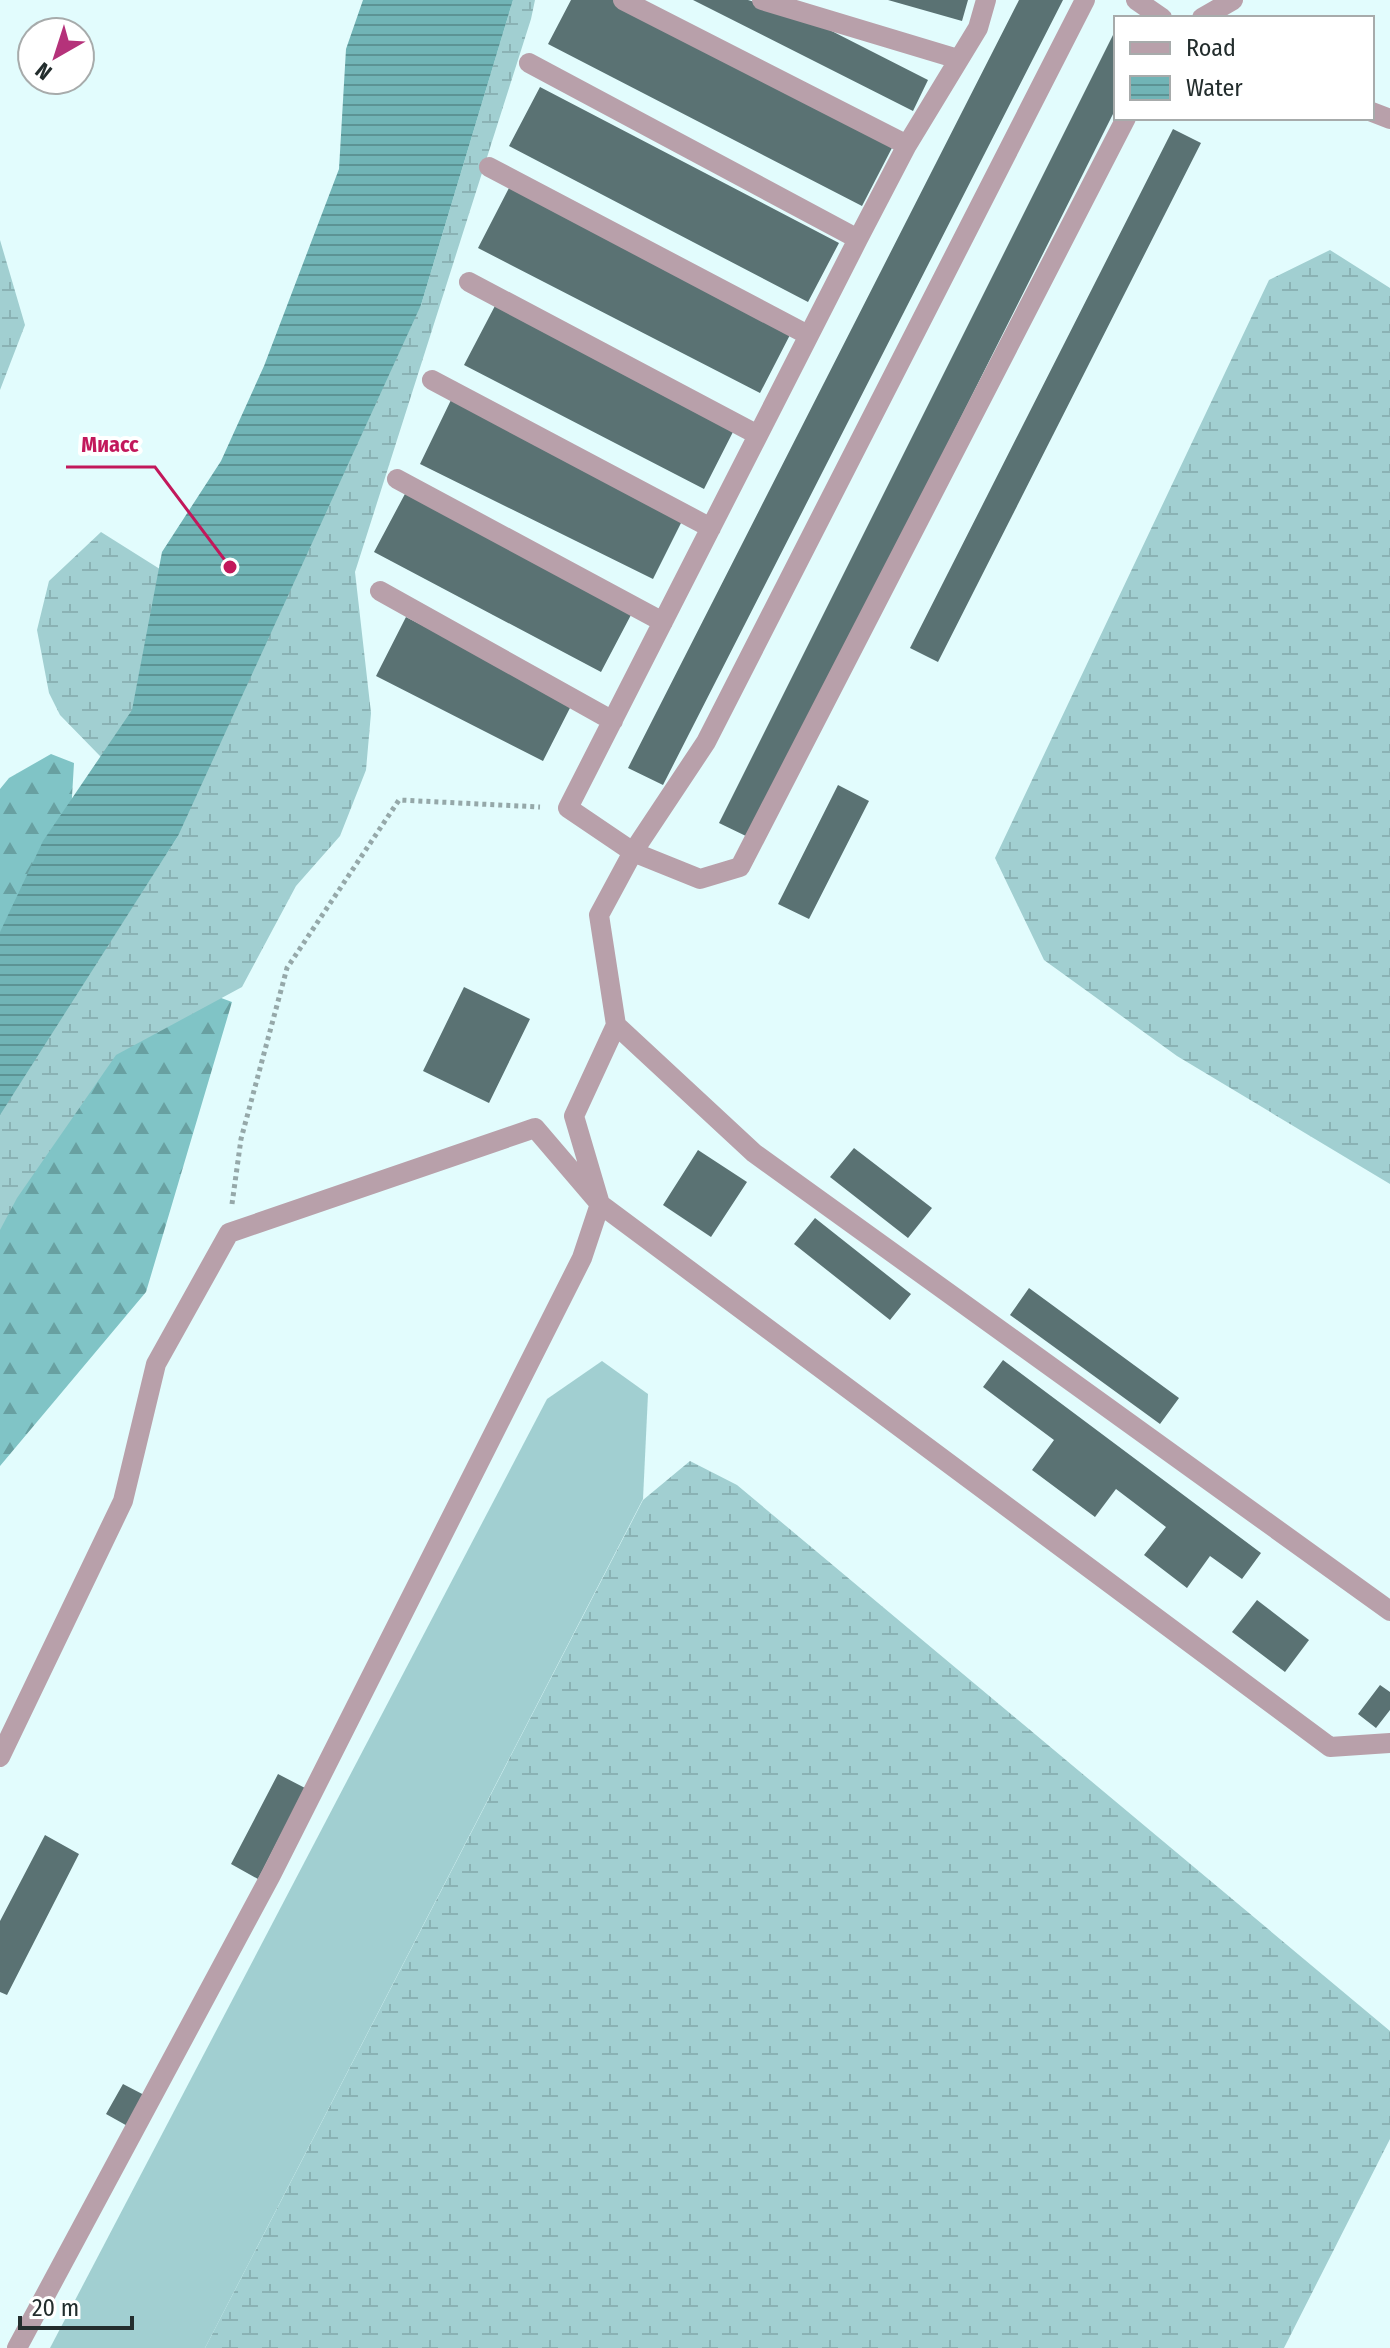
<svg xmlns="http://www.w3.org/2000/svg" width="1390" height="2348" font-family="'Fira Sans Condensed',sans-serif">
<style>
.grass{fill:#a1cfd1}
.forest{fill:url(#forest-firs)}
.wetland{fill:url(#wetland-marsh)}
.water{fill:url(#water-rules)}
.building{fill:#5a7273}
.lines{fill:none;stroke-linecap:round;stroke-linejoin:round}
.path{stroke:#95a8a9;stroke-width:5;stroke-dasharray:4 4;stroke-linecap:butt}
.minor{stroke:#b8a0aa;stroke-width:20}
.leader{fill:none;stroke:#c2185b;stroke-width:3}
.callout-dot{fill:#c2185b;stroke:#fff;stroke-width:3}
.callout-label{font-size:22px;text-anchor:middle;font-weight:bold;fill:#c2185b;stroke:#fff;stroke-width:8;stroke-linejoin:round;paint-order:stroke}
</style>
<defs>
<pattern id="forest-firs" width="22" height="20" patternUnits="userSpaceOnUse" patternTransform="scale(2)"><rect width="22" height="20" fill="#80c4c6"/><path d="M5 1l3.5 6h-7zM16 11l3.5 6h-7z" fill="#68a0a1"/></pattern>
<pattern id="wetland-marsh" width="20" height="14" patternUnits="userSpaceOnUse" patternTransform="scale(2)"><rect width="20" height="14" fill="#a1cfd1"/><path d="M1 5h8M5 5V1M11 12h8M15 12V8" fill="none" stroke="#8ab2b4"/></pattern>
<pattern id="water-rules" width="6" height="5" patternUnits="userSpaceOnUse" patternTransform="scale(2)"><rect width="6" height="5" fill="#71b4b6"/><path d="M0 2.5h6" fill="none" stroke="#5c9394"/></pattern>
</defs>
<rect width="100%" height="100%" fill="#e2fcfd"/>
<path class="grass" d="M 602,1361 L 648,1394 L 643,1499 L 205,2348 L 50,2348 L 547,1399 Z"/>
<path class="forest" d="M 51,754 L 74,763 L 70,830 L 0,963 L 0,789 L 9,778 Z
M 143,969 L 232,1002 L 146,1292 L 0,1466 L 0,1160 Z"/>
<path class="wetland" d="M 513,0 L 535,0 L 531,19 L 355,572 L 371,713 L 366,770 L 340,836 L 296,886 L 242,987 L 116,1055 L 17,1198 L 0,1230 L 0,1112 L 178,836 L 60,715 L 49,693 L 37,630 L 49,581 L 101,532 L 190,588 L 421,305 Z
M 0,240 L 25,325 L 0,390 Z
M 1330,250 L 1390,288 L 1390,1184 L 1177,1056 L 1044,960 L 995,858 L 1269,280 Z
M 690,1461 L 737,1485 L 1390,2031 L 1390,2139 L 1284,2348 L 205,2348 L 643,1500 Z"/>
<path class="water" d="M 363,0 L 513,0 L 421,305 L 178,836 L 0,1115 L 0,932 L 43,841 L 132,710 L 162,552 L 221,461 L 264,366 L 339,169 L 346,49 Z"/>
<path class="building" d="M 571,0 L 614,0 L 894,144 L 862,206 L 548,44 Z
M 693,0 L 748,0 L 808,19 L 928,80 L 913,111 Z
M 888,0 L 968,0 L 962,21 Z
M 1019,0 L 1063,0 L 663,785 L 628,768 Z
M 1116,29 L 1116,108 L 750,838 L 719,823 Z
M 540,87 L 839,243 L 808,302 L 509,146 Z
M 1173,129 L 1201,143 L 938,662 L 910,648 Z
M 510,186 L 792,331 L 760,393 L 478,248 Z
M 497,302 L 736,426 L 704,489 L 464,365 Z
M 451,400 L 685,515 L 653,579 L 420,464 Z
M 406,492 L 632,613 L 601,672 L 374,552 Z
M 406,617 L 573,702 L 543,761 L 376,676 Z
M 838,785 L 869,801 L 809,919 L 778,904 Z
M 464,987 L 530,1019 L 489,1103 L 423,1071 Z
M 854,1148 L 932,1208 L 908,1238 L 830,1177 Z
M 698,1150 L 747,1182 L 711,1237 L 663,1205 Z
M 815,1218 L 911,1294 L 890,1320 L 794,1244 Z
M 1029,1288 L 1179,1398 L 1160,1424 L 1010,1315 Z
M 1003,1360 L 1261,1553 L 1242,1579 L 1210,1556 L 1187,1588 L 1144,1555 L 1166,1527 L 1116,1489 L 1095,1517 L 1032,1470 L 1054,1440 L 983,1387 Z
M 1257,1600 L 1309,1640 L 1285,1672 L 1232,1632 Z
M 1380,1685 L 1390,1692 L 1390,1710 L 1376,1728 L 1358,1714 Z
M 278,1774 L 305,1788 L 258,1879 L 231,1864 Z
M 45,1835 L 79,1854 L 7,1995 L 0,1992 L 0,1921 Z
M 123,2084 L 148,2097 L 131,2128 L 106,2114 Z"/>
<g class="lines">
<path class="path" d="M 232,1204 L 241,1139 L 287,968 L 399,800 L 540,807"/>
<path class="minor" d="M 623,0 L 907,145
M 762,0 L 958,59
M 986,0 L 978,28 L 907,145 L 858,239 L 568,808 L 633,852 L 700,879 L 740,867 L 1126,118
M 1136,0 L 1162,18
M 1202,18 L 1233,0
M 529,63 L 858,239
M 1372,112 L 1390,119
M 489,167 L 808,335
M 469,282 L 758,435
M 432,380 L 711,528
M 397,479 L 663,622
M 380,591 L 613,721
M 616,1025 L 754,1153 L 1390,1611
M 0,1757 L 123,1501 L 156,1364 L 229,1233 L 535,1128 L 600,1204 L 1330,1747 L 1390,1743
M 17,2348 L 271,1875 L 582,1258 L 600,1204 L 574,1116 L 616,1025 L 599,915 L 633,852 L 706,742 L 1085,0"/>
</g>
<path class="leader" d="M230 567L155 467H66"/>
<circle class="callout-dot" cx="230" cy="567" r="8"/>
<g class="callout-label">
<text x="110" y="452">Миасс</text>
</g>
<rect x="1114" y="16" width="260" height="104" fill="#ffffff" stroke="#a7abab" stroke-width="2"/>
<rect x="1130" y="42" width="40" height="12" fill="#b8a0aa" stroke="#a7abab" stroke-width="2"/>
<text x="1186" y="56" font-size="24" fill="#232d2d">Road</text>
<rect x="1130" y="76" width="40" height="24" fill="url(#water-rules)" stroke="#a7abab" stroke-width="2"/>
<text x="1186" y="96" font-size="24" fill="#232d2d">Water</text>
<g transform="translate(56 56) rotate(219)"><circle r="38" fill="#ffffff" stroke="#a7abab" stroke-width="2"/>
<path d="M0-6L14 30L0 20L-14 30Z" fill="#b5327a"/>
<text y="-12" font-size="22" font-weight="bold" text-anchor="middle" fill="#232d2d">N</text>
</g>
<path d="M20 2316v12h112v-12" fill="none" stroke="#232d2d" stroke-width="4"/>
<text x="32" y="2316" font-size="24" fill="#232d2d" stroke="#ffffff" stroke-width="6" paint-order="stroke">20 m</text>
</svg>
